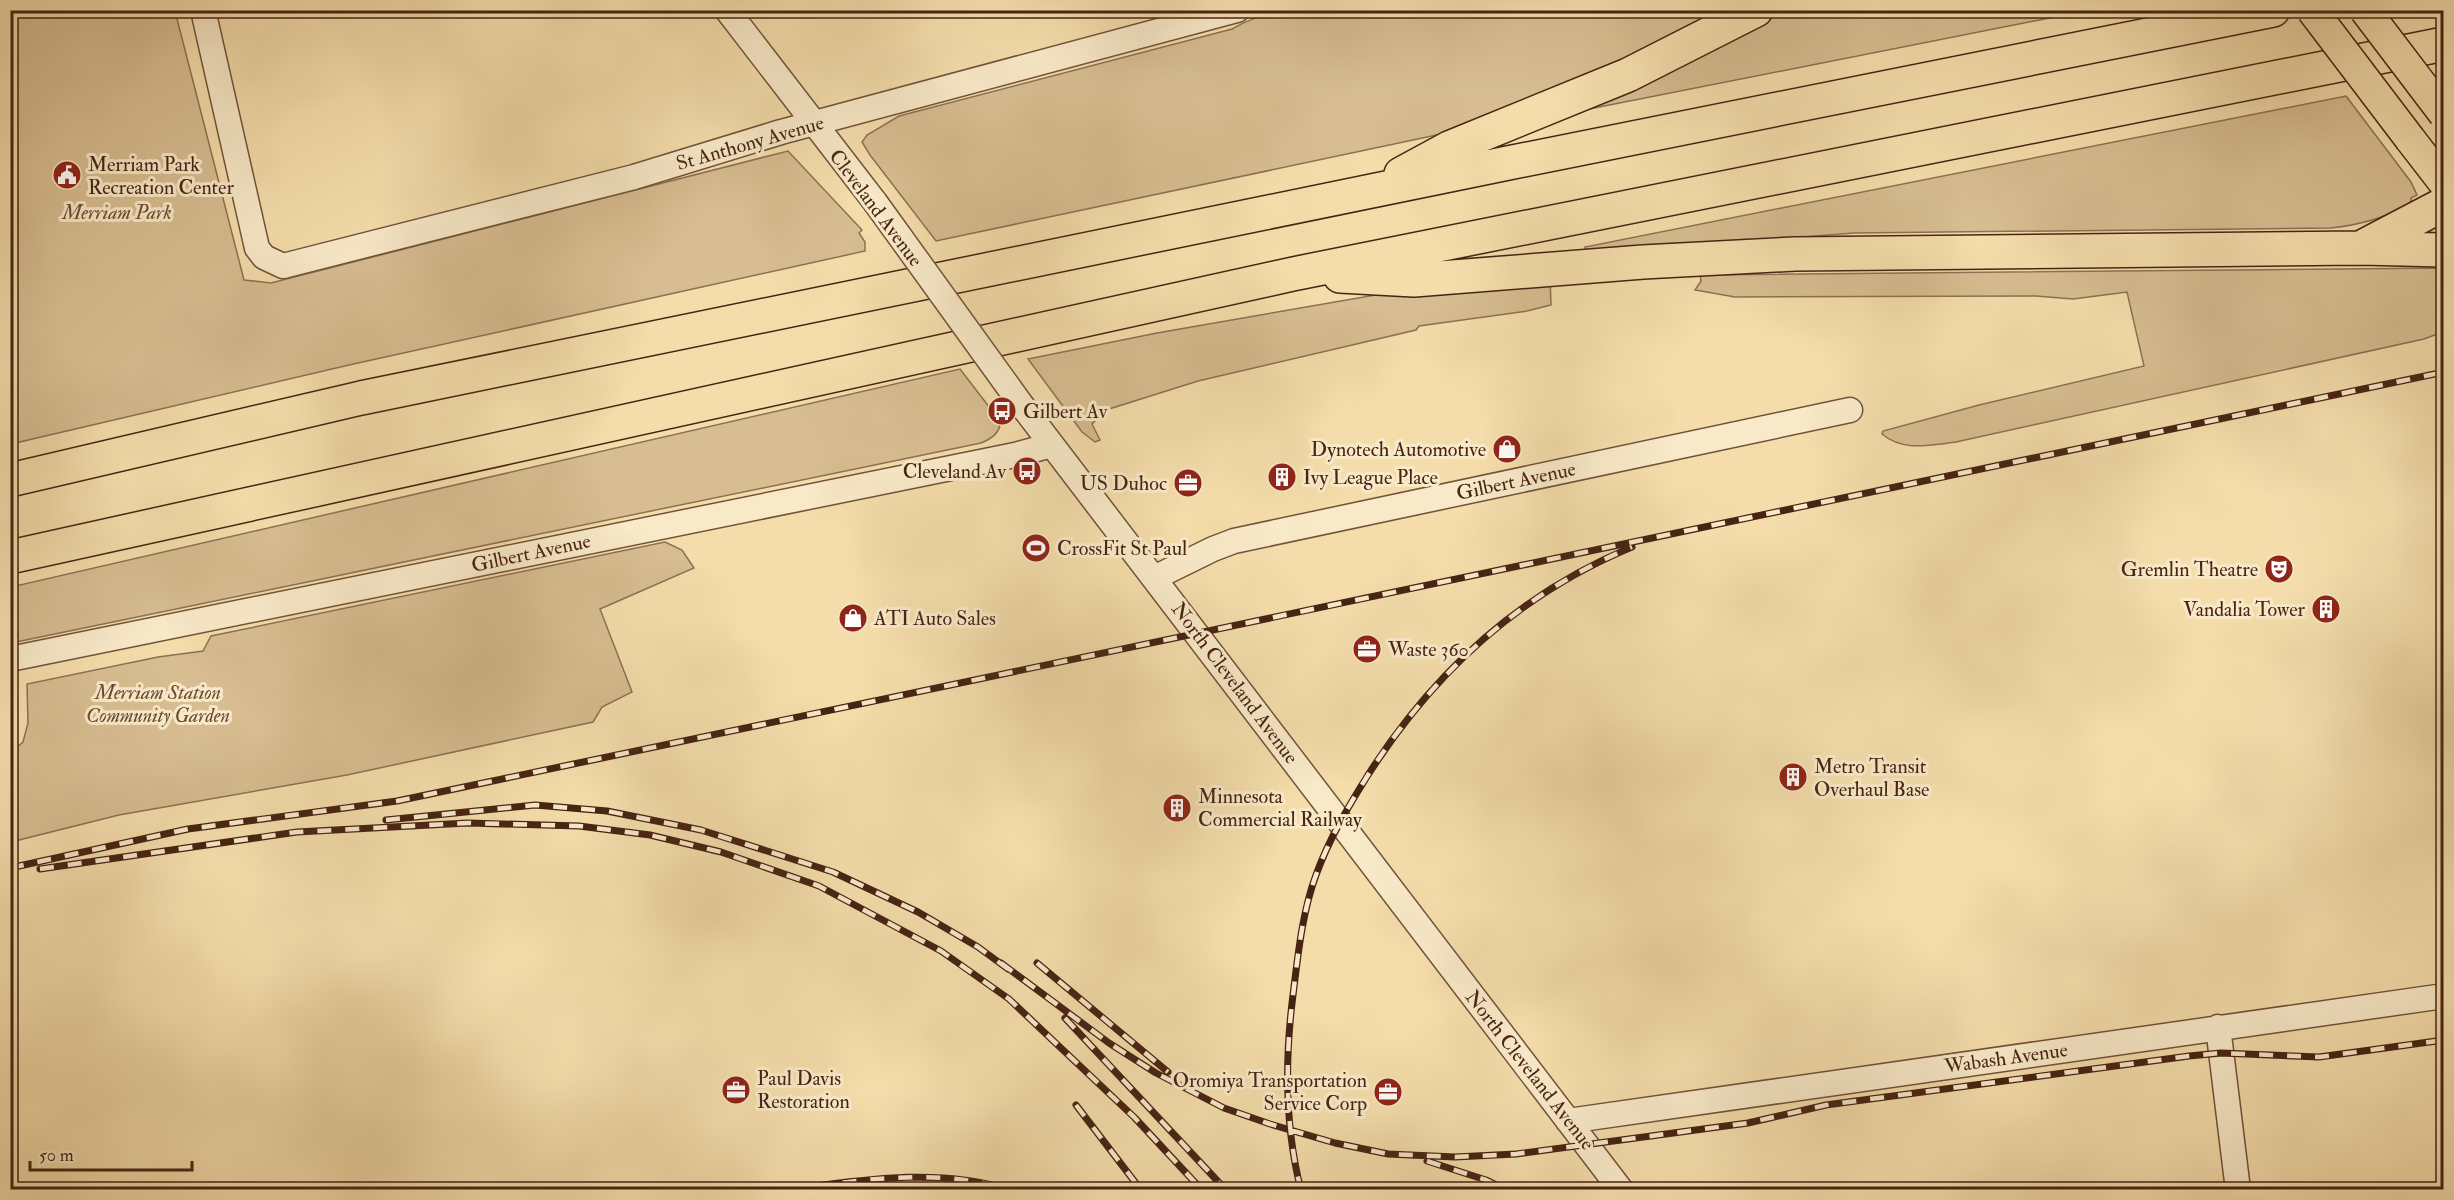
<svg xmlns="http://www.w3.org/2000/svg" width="2454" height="1200" font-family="'IM FELL Double Pica',serif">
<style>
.green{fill:#d7bd91;stroke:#8f7052;stroke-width:1.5}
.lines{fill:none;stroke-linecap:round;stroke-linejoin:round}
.minor-casing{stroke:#725239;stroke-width:27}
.major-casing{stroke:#472313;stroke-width:33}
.highway-casing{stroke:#472313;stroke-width:36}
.minor{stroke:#f8e9c8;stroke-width:24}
.major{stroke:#f4ddab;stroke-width:30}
.highway{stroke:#f4ddab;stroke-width:33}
.rail-casing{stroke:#472313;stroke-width:7}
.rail{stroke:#f8e9c8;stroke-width:4.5;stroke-dasharray:14;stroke-linecap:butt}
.minor-bridge-casing{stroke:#725239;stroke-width:27;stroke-linecap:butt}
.major-bridge-casing{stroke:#472313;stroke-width:33;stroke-linecap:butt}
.minor-bridge{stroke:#f8e9c8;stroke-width:24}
.major-bridge{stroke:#f4ddab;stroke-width:30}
.labels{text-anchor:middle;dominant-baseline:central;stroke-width:6;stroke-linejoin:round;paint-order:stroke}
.street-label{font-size:20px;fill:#472313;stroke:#f8e9c8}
.poi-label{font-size:20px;fill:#472313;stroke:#f8e9c8;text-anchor:start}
.park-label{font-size:20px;font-style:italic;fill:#6b4a32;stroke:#f8e9c8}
</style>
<rect width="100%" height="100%" fill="#f4ddab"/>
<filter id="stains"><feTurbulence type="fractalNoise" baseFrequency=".00333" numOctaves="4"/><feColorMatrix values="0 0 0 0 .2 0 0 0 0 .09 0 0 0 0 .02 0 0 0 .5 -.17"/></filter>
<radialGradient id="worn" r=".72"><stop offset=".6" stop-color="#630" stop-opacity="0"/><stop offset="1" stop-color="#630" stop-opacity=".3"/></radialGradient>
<path class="green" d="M 1302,10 L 1732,11 L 1660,51 L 1465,129 L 936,241 L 870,155 L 862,142 L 867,135 L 899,116 L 1232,29 C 1244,22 1264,13 1278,13 C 1287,12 1293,13 1302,10 Z
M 10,11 L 175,11 L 244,280 L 271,283 L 788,151 L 862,230 L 859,233 L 865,242 L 865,251 L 349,365 L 11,444 Z
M 1781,11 L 2085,11 L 1579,111 Z
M 2346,96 L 2411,182 L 2417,195 L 2411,198 L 2411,204 C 2385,218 2360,225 2331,228 L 1854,233 L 1586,254 L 1585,247 Z
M 2443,268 L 2443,332 L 2424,339 L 1956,442 C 1930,445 1903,452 1882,434 L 1883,431 L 1979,405 L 2144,366 L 2127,292 L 2073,299 L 2036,296 L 1735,297 L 1695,290 L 1701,281 L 1700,275 Z
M 1550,277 L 1551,305 L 1527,311 L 1419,326 L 1416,330 L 1198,381 L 1106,410 L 1092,424 L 1100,440 L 1095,442 L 1082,432 L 1028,359 L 1157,333 L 1410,289 Z
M 960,369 L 1000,421 C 1001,432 991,439 981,443 L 11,643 L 11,587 Z
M 665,542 L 682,550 L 694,568 L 600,609 L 632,692 L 602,707 L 593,722 L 347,775 L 119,815 L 11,842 L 11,752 L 23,742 L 28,723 L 27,684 L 158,657 L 203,651 L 211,636 Z"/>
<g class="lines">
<g class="minor-casing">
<path id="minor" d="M 203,10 L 257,248 L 264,257 L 283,266 L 634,177 L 781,132 L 1237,10
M 727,10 L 875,202
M 1023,407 L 1621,1190
M 1154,578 L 1213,549 L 1234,541 L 1850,410
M 10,659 L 1015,455 L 1052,445
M 2218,1027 L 2238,1190
M 1568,1121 L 2444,996"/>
</g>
<g class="major-casing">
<path id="major" d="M 2410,139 L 2444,183"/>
</g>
<g class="highway-casing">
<path id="highway" d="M 1401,174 L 1449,148 L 1628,75 L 1756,10
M 2362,247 L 2444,204
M 1340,276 L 1414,280 L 1643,262 L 1795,254 L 2361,248 L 2444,250
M 10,480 L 361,398 L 1508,163 L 2273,10
M 10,557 L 1293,274 L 2444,44"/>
</g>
<use href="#minor" class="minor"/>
<use href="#major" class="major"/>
<use href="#highway" class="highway"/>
<g class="rail-casing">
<path id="rail" d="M 386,820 L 535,805 L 607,811 L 701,830 L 833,872 L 918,912 L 978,947 L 1008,969
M 10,868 L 188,829 L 397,801 L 2444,372
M 40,869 L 297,832 L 468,823 L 579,826 L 650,835 L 721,852 L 819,886 L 941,951 L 1009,999 L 1134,1117 L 1202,1190
M 1001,963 L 1109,1043 L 1156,1073 L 1224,1108 L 1270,1124 L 1335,1143 L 1388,1154 L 1455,1157 L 1516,1154 L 1748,1123 L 1826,1105 L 2189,1056 L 2221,1053 L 2319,1057 L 2444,1040
M 1037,963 L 1168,1072
M 1065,1018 L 1226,1190
M 1076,1105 L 1141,1190
M 1427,1161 L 1486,1180 L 1506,1190
M 787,1190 C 861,1180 938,1167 1010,1190
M 1301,1190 C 1285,1128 1285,1058 1293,995 C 1298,955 1302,913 1316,875 C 1329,839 1348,807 1368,775 C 1433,673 1521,593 1632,547"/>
</g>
<use href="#rail" class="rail"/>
<g class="minor-bridge-casing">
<path id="minor-bridge" d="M 875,202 L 1023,407"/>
</g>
<g class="major-bridge-casing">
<path id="major-bridge" d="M 2312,10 L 2410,139
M 2365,10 L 2444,114"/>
</g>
<use href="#minor-bridge" class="minor-bridge"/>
<use href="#major-bridge" class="major-bridge"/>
</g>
<defs>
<g id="civic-disc" transform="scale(1.5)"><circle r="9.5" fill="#8f2418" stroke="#f8e9c8"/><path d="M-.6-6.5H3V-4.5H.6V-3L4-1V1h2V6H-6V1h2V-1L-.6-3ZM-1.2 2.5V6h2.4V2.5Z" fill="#fff"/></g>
<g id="bus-disc" transform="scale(1.5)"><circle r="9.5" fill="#8f2418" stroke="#f8e9c8"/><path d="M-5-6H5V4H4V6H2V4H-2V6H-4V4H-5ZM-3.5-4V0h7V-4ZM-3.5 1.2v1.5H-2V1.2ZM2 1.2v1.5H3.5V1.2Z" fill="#fff"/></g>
<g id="shop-disc" transform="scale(1.5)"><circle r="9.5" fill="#8f2418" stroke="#f8e9c8"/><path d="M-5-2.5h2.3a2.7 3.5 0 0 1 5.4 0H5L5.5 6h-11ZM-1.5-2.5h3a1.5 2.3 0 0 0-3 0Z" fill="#fff"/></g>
<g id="building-disc" transform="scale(1.5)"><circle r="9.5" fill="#8f2418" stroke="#f8e9c8"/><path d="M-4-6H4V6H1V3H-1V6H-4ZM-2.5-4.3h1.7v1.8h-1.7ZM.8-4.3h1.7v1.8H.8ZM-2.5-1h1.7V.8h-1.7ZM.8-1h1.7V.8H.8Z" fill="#fff"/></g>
<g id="office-disc" transform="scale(1.5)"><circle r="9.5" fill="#8f2418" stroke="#f8e9c8"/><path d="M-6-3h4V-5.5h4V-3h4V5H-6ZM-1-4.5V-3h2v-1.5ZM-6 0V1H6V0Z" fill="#fff"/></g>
<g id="stadium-disc" transform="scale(1.5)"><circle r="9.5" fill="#8f2418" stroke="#f8e9c8"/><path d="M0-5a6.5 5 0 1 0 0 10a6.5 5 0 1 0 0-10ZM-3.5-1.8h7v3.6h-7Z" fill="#fff"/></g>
<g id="theatre-disc" transform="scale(1.5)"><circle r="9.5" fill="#8f2418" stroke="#f8e9c8"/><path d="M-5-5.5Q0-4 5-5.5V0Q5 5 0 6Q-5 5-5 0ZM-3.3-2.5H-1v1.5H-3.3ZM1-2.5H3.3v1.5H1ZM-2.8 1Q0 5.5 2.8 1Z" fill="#fff"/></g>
</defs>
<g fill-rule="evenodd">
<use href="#civic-disc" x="67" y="175"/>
<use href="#bus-disc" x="1002" y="411"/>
<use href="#shop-disc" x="1507" y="449"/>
<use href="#bus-disc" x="1027" y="471"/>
<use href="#building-disc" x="1282" y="477"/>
<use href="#office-disc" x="1188" y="483"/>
<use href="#stadium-disc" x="1036" y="548"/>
<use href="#theatre-disc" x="2279" y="569"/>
<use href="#building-disc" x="2326" y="609"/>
<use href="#shop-disc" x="853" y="618"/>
<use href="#office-disc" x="1367" y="649"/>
<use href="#building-disc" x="1793" y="777"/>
<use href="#building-disc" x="1177" y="808"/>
<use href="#office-disc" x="736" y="1090"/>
<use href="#office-disc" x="1388" y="1092"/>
</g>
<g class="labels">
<g class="street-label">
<text transform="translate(750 143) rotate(-16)">St Anthony Avenue</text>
<text transform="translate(876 208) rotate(53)">Cleveland Avenue</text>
<text transform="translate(1516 481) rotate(-12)">Gilbert Avenue</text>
<text transform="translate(531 553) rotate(-12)">Gilbert Avenue</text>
<text transform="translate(1235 683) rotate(53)">North Cleveland Avenue</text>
<text transform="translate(2006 1058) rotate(-8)">Wabash Avenue</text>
<text transform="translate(1530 1070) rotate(52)">North Cleveland Avenue</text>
</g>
<g class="poi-label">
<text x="88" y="164">Merriam Park<tspan x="88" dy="23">Recreation Center</tspan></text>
<text x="1023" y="411">Gilbert Av</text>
<text x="1486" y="449" text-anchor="end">Dynotech Automotive</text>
<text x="1006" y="471" text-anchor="end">Cleveland Av</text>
<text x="1303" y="477">Ivy League Place</text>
<text x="1167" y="483" text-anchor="end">US Duhoc</text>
<text x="1057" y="548">CrossFit St Paul</text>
<text x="2258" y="569" text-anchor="end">Gremlin Theatre</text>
<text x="2305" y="609" text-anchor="end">Vandalia Tower</text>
<text x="874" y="618">ATI Auto Sales</text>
<text x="1388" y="649">Waste 360</text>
<text x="1814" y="766">Metro Transit<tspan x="1814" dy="23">Overhaul Base</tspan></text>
<text x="1198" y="796">Minnesota<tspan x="1198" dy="23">Commercial Railway</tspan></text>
<text x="757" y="1078">Paul Davis<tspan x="757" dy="23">Restoration</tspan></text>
<text x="1367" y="1080" text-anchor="end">Oromiya Transportation<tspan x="1367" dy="23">Service Corp</tspan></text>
</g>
<g class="park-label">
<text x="117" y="212">Merriam Park</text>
<text x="158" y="692">Merriam Station<tspan x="158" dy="23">Community Garden</tspan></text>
</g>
</g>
<rect width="2454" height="1200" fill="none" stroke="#f4ddab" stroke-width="36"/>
<rect x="12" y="12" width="2430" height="1176" fill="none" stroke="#472313" stroke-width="3"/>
<rect x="18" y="18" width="2418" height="1164" fill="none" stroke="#472313" stroke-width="1.5"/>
<path d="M30 1161v9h162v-9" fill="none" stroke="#472313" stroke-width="3"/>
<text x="39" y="1161" font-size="18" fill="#472313" stroke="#f8e9c8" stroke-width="4.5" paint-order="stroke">50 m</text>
<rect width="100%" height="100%" filter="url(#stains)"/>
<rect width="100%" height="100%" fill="url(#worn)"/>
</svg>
